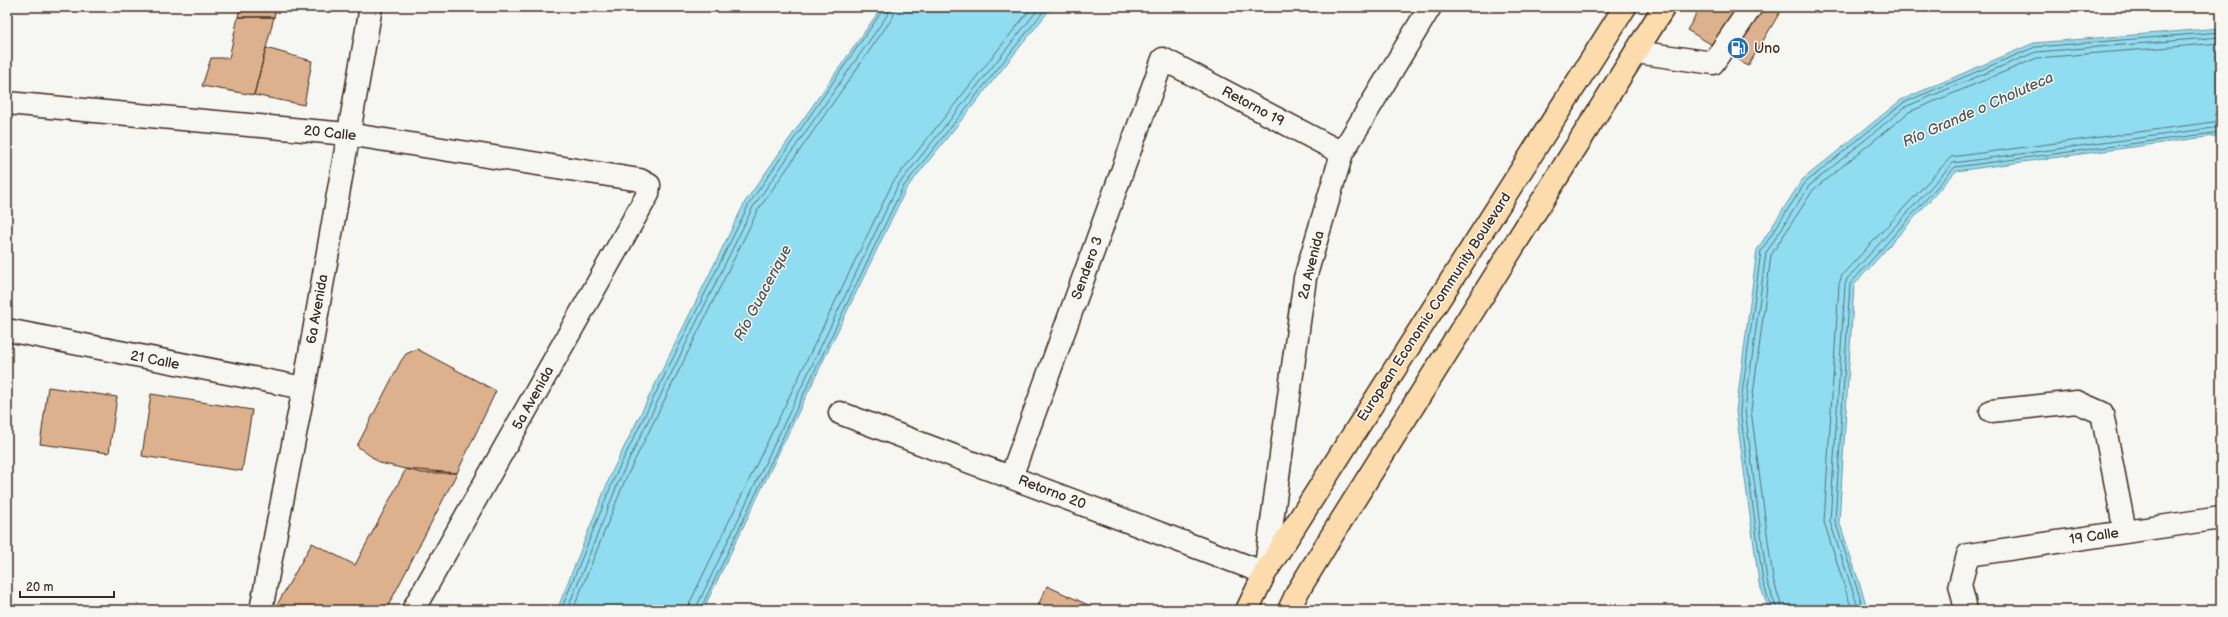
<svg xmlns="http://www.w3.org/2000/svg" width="2228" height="617" font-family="'Balsamiq Sans',sans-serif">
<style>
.water{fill:#90dcf1;stroke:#6e959d}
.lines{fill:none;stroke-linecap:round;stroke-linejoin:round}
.shore{stroke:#5d7172;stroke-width:1}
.building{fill:#ddb18e;stroke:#3b2a1e}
.minor-casing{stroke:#3b2a1e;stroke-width:25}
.major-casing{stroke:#3b2a1e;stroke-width:25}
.minor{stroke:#f6f6f2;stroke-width:22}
.major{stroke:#fcdcac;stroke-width:22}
.labels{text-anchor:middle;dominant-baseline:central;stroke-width:3;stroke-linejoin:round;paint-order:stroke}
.poi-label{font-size:14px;fill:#3b2a1e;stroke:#f6f6f2;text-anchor:start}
.street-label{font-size:14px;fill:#3b2a1e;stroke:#f6f6f2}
.water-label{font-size:15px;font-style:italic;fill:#505653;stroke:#f6f6f2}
</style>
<rect width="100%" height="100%" fill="#f6f6f2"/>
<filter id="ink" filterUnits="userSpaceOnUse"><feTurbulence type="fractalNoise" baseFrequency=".025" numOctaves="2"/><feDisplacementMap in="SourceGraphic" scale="8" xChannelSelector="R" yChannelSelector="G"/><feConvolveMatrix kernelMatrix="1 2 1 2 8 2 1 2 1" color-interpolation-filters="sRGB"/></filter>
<g filter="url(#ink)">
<path class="water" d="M 882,7 L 1052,7 L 906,189 L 703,610 L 557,610 L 611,474 L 745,202 Z
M 2221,28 L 2221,135 L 1956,171 L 1854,285 L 1839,521 L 1868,610 L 1769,610 L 1759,583 L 1736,411 L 1757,250 L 1802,180 L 1901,100 L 2034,43 Z"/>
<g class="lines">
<path class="shore" d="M 561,610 L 615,476 L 749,204 L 885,7
M 567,610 L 620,478 L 753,207 L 888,14 L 890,7
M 573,610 L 625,480 L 758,210 L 893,17 L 896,7
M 689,610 L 690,602 L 893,182 L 1032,7
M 695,610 L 898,185 L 1040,7
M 700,610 L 903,187 L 1047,7
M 1772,610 L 1763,582 L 1740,410 L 1761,251 L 1805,183 L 1903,103 L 2035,47 L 2221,32
M 1777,610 L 1767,581 L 1745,410 L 1766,253 L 1809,186 L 1905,107 L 2036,52 L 2221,37
M 1783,610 L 1773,579 L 1751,410 L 1771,255 L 1813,190 L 1909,112 L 2037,58 L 2221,43
M 1852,610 L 1824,522 L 1839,284 L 1842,275 L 1951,157 L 2221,121
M 1859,610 L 1830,522 L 1845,285 L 1847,279 L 1953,163 L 2221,127
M 1864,610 L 1835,521 L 1850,284 L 1955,167 L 2221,132"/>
</g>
<path class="building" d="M 240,7 L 276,7 L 274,17 L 238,17 Z
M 1701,7 L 1783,7 L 1748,66 L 1687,30 Z
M 238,17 L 274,17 L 254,95 L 202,86 L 211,58 L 229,58 Z
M 266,48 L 312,61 L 304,105 L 254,95 Z
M 417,349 L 496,391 L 457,473 L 422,473 L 380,463 L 357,446 L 401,361 L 406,354 Z
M 48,387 L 117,397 L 109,453 L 40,444 Z
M 151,394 L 252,410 L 242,471 L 142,456 Z
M 406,469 L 457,473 L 386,610 L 274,610 L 312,543 L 355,565 Z
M 1047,586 L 1099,610 L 1036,610 Z"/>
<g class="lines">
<g class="minor-casing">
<path id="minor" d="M 1636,52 L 1713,63 L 1751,7
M 7,103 L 347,134 L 640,180 L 649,185 L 648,194 L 413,610
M 7,330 L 304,388
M 1991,411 L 2077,402 L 2102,413 L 2125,532
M 840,413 L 1265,573 L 1305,278 L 1342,153 L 1430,7
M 1011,477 L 1163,59 L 1342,153
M 261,610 L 304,388 L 371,7
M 1966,610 L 1960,584 L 1968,555 L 2221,518"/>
</g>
<g class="major-casing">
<path id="major" d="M 1247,610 L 1265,573 L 1625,7
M 1289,610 L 1298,591 L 1334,532 L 1664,7"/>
</g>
<use href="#minor" class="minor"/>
<use href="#major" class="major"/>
</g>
</g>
<defs>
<g id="fuel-disc" transform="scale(1.15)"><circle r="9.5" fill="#1f6fb2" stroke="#f6f6f2"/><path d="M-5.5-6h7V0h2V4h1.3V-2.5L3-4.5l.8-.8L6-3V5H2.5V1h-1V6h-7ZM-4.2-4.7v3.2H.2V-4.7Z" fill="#fff"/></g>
</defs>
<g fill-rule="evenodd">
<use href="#fuel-disc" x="1738" y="48"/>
</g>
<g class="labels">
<g class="poi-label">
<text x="1754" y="48">Uno</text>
</g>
<g class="street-label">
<text transform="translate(1253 106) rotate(28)">Retorno 19</text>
<text transform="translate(330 133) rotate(6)">20 Calle</text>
<text transform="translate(1311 265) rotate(-76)">2a Avenida</text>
<text transform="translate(1087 268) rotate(-70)">Sendero 3</text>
<text transform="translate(1434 307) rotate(-57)">European Economic Community Boulevard</text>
<text transform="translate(317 309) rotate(-80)">6a Avenida</text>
<text transform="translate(155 360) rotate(11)">21 Calle</text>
<text transform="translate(533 398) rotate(-61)">5a Avenida</text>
<text transform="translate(1052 492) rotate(21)">Retorno 20</text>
<text transform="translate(2094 536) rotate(-8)">19 Calle</text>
</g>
<g class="water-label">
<text transform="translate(1978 110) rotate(-24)">Río Grande o Choluteca</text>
<text transform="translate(763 293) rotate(-62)">Río Guacerique</text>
</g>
</g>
<rect width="2228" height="617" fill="none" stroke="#f6f6f2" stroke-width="24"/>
<rect x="12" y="12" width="2204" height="593" fill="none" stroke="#3b2a1e" stroke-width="1.5" filter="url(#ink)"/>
<path d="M20 591v6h94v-6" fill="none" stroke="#3b2a1e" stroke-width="2"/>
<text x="26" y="591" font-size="12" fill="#3b2a1e" stroke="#f6f6f2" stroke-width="3" paint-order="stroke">20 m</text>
</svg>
